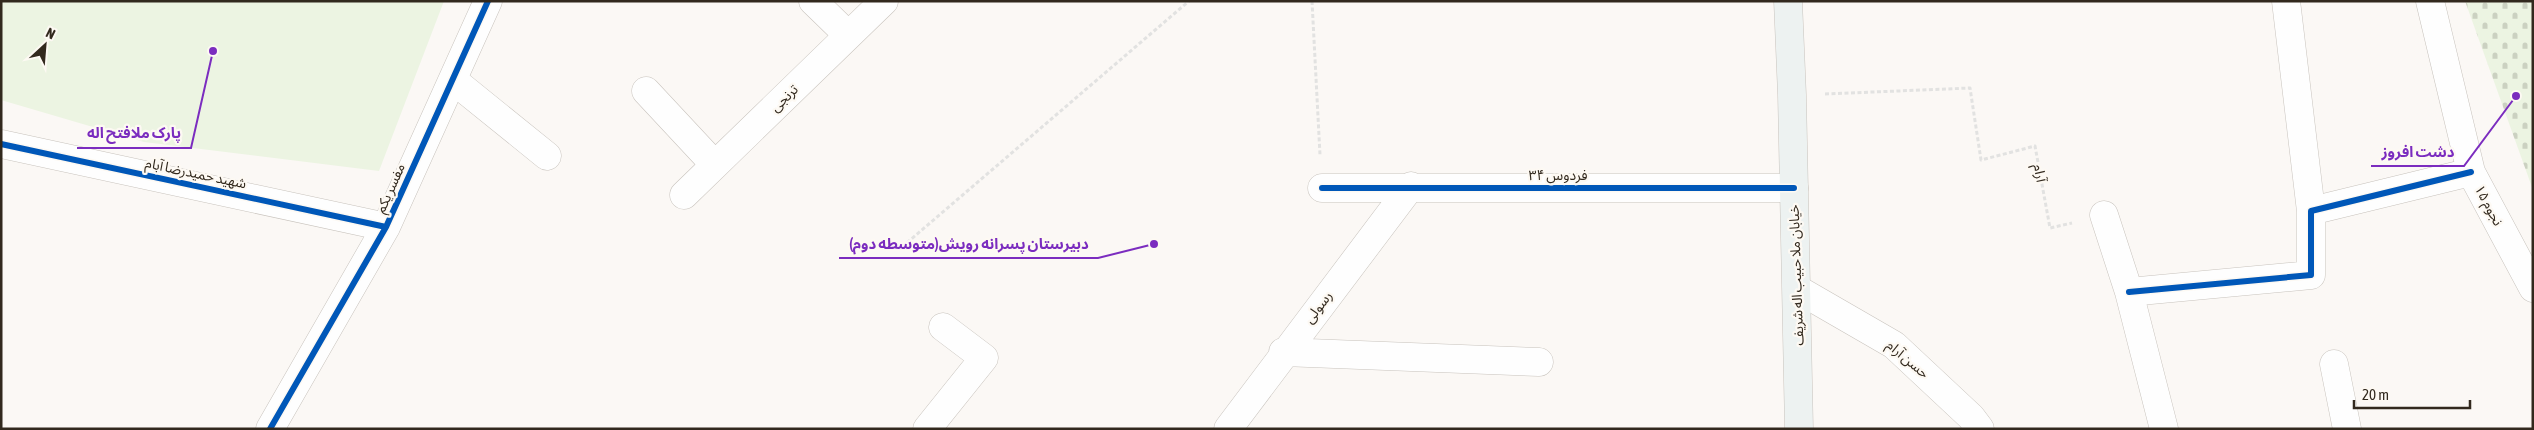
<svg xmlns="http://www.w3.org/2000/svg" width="2534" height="430" font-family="'Asap Condensed','Noto Sans Arabic',sans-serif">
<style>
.cemetery{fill:url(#cemetery-stones)}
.park{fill:#ecf4e2}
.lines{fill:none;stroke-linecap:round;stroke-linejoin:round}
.street-casing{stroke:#c8c3bd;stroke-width:29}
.secondary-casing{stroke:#c8c3bd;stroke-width:29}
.path{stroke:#e2e2e1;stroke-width:3;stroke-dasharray:4 2.5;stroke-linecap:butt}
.street{stroke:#fefefe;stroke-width:28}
.secondary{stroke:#edf2f1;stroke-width:28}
.cycleway-casing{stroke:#fdf9f3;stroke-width:9}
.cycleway{stroke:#0057b8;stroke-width:6}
.labels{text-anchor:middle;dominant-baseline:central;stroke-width:4.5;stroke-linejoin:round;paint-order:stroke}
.street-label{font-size:14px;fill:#32291e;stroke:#fdf9f3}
.leader{fill:none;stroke:#7b2cbf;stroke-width:2}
.callout-dot{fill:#7b2cbf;stroke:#fdf9f3;stroke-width:2}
.callout-label{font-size:15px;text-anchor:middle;font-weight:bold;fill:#7b2cbf;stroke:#fdf9f3;stroke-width:4.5;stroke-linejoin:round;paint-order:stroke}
</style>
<defs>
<pattern id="cemetery-stones" width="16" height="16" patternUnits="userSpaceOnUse" patternTransform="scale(1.25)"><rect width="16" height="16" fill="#ecf4e2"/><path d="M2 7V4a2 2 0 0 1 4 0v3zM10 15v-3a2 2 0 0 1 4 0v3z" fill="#cbd1c1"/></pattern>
</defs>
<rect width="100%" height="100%" fill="#fbf8f5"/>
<path class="cemetery" d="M 2465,1 L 2533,1 L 2533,190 Z"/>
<path class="park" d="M 1,1 L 444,1 L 379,171 L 144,142 L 1,100 Z"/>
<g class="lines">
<g class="street-casing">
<path id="street" d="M 813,1 L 848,35
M 2286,1 L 2311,211
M 2430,1 L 2471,172 L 2533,288
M 453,80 L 547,156
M 646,91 L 715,165
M 1,144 L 386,227
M 1322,188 L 1794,188
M 684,195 L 884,1
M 2104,215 L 2129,292 L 2164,429
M 1797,289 L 1894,345 L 1971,417 L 1980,429
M 2129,292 L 2311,275 L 2311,211 L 2471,172
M 1283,352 L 1539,362
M 2334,364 L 2347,429
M 270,429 L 386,227 L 488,1
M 927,429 L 984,358 L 943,327
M 1228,429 L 1411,186"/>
</g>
<g class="secondary-casing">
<path id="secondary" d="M 1788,1 L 1792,95 L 1799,429"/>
</g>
<path class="path" d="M 1312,1 L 1320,155
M 1825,94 L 1970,88 L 1981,160 L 2035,146 L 2050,228 L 2072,223
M 902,247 L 1189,1"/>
<use href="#street" class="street"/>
<use href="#secondary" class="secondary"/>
<g class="cycleway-casing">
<path id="cycleway" d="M 1,144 L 386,227
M 1322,188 L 1794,188
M 2129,292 L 2311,275 L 2311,211 L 2471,172
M 270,429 L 386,227 L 488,1"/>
</g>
<use href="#cycleway" class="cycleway"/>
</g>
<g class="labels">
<g class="street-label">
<text transform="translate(784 98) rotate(-44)">ترنجی</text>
<text transform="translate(196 173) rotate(12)">شهید حمیدرضا آبام</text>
<text transform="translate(2040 173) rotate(79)">آرام</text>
<text x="1558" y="175">فردوس ۳۴</text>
<text transform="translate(390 188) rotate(-66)">مفسر یکم</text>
<text transform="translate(2489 205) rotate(62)">نجوم ۱۵</text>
<text transform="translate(1796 275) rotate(-92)">خیابان ملا حبیب اله شریف</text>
<text transform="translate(1318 307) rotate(-53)">رسولی</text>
<text transform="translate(1908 359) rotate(40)">حسن آرام</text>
</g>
</g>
<path class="leader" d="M213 51L191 148H77M2516 96L2464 166H2371M1154 244L1098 258H839"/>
<g class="callout-dot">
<circle cx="213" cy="51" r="5"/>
<circle cx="2516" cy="96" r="5"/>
<circle cx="1154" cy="244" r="5"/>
</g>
<g class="callout-label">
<text x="134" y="138">پارک ملافتح اله</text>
<text x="2418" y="157">دشت افروز</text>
<text x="969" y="249">دبیرستان پسرانه رویش(متوسطه دوم)</text>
</g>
<rect width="2534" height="430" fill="none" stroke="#32291e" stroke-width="5"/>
<g transform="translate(45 45) rotate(26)" stroke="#fdf9f3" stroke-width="4" paint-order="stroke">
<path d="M0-4L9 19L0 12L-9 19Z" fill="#32291e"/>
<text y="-8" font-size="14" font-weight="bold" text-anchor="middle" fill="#32291e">N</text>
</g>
<path d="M2354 400v8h116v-8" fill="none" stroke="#32291e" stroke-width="2.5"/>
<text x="2362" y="400" font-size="15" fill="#32291e" stroke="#fdf9f3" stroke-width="4" paint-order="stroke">20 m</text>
</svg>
